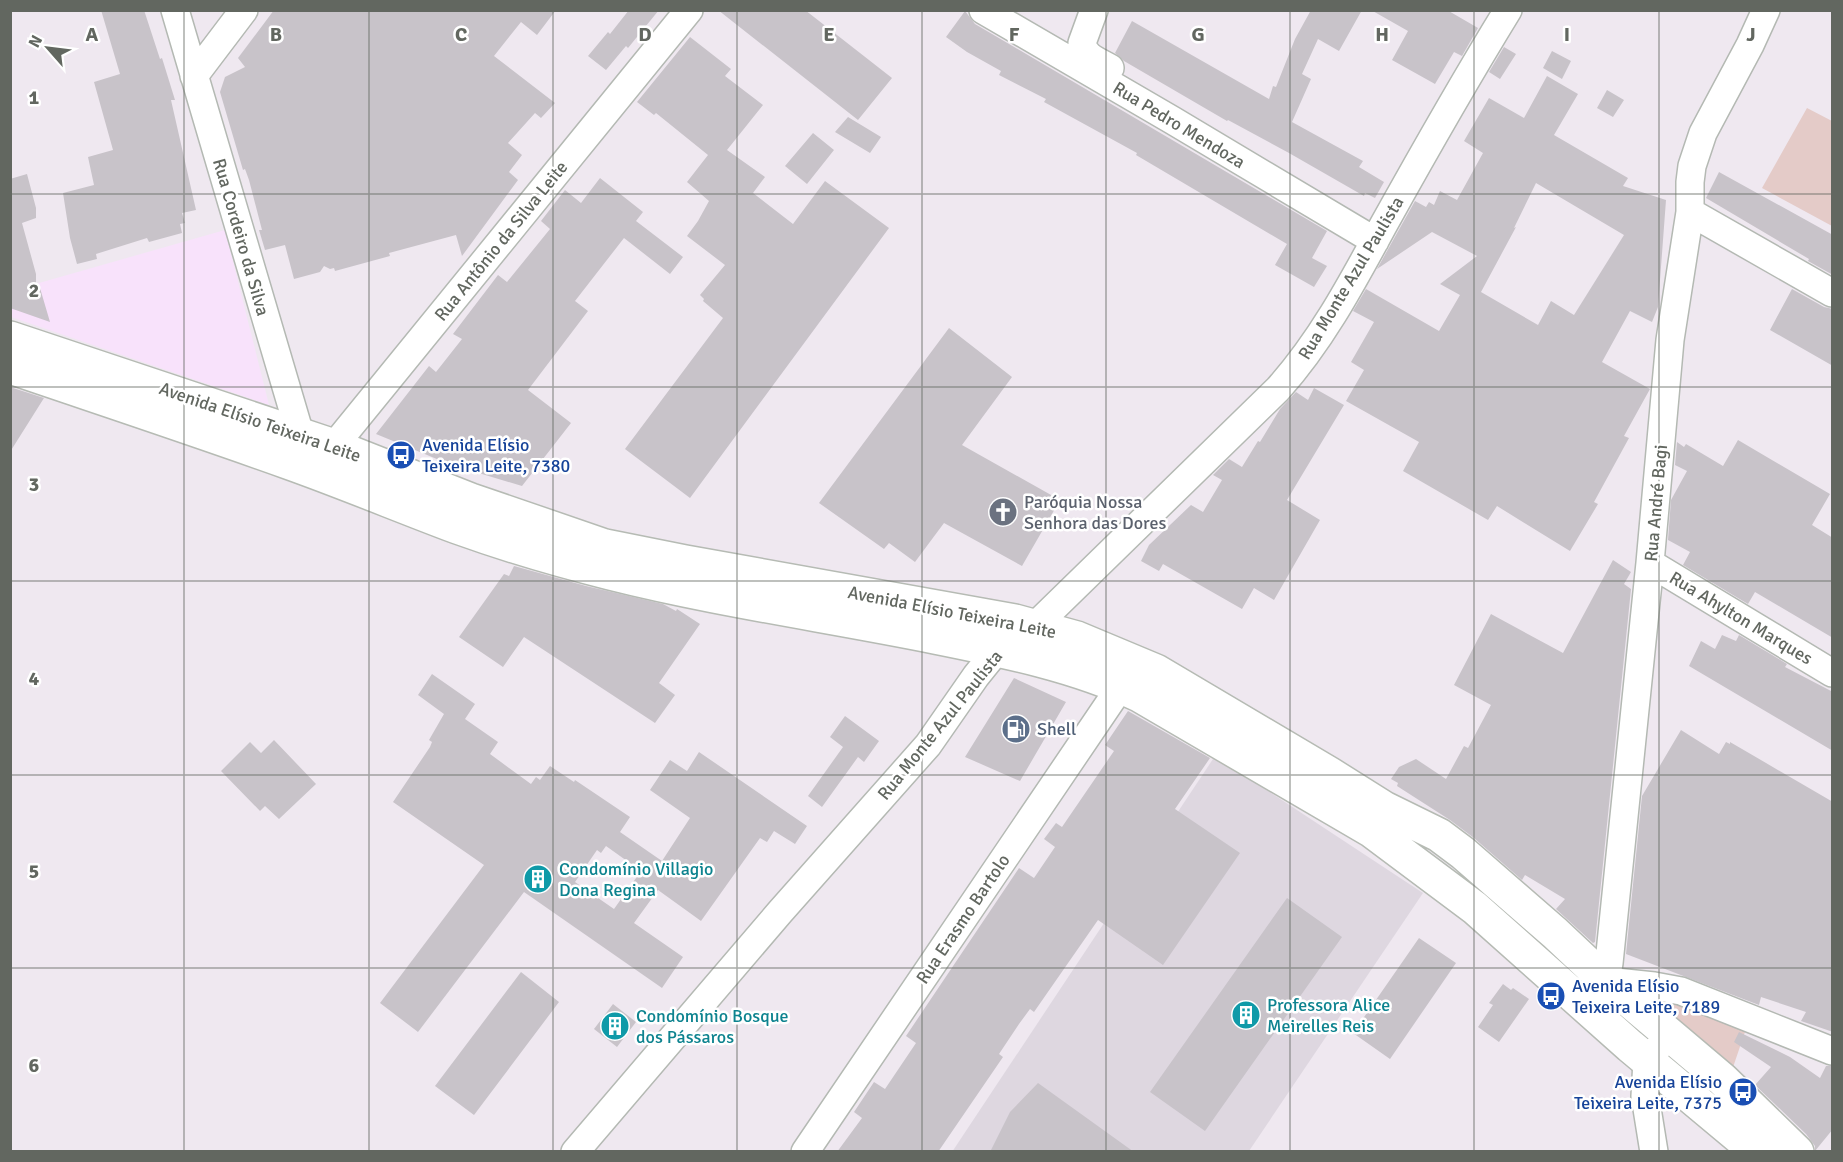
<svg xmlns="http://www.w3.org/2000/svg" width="1843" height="1162" font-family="Signika,sans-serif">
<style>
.commercial{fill:#f8e2fb}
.education{fill:#ded7e0}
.green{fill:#e4cbc8}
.building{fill:#c8c3c9;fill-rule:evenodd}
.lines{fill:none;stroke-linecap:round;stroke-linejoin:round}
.street-casing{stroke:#b4b9b3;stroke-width:30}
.secondary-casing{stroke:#b6bbb4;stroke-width:36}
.street{stroke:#fff;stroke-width:27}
.secondary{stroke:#fff;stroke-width:33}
.grid{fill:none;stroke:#626760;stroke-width:1.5;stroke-opacity:0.55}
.labels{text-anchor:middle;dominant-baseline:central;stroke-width:5;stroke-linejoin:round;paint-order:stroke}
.street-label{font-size:18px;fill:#626760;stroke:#fff}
.transit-label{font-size:18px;fill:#164399;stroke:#fff;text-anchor:start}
.worship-label{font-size:18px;fill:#5b616d;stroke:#fff;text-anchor:start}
.service-label{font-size:18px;fill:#4e5e75;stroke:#fff;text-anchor:start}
.culture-label{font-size:18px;fill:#0d838f;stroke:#fff;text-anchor:start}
.grid-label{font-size:20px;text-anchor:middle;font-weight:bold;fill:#626760;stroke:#fff;stroke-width:5;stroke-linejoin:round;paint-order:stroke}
</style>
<rect width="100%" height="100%" fill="#efe8f0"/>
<path class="commercial" d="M 225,230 L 269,405 L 11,317 L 11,291 Z"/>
<path class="education" d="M 1215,756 L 1423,893 L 1249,1151 L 952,1152 Z"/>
<path class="green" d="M 1807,108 L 1832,121 L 1832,226 L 1762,188 Z
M 1603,973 L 1750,1017 L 1726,1088 Z"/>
<path class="building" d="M 101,10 L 144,10 L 160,59 L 162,58 L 175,100 L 171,100 L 196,210 L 182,213 L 185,223 L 180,224 L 182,233 L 149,242 L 147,238 L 96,254 L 97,259 L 77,264 L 70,238 L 63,193 L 94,185 L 88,157 L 113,150 L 94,82 L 120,74 Z
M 274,10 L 556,10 L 537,35 L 521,22 L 494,56 L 555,103 L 541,118 L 535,113 L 508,143 L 522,155 L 509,172 L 518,180 L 462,256 L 456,235 L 389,253 L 390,256 L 335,271 L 334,268 L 330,269 L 324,266 L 320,272 L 294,279 L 285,245 L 265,250 L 259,230 L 262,230 L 249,180 L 245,169 L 243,170 L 220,92 L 225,77 L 245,67 L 238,58 Z
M 629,10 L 659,10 L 628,48 L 626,46 L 606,70 L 588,56 L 608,32 L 610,34 Z
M 718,10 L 805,10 L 892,78 L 858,120 Z
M 1311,10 L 1362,10 L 1339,51 L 1318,39 L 1302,74 L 1311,79 L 1292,122 L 1363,161 L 1359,167 L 1384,182 L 1375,198 L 1365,193 L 1364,196 L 1289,153 L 1228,120 L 1227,121 L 1124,61 L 1115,53 L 1132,21 L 1269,99 L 1273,86 L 1276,87 L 1295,39 Z
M 1371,10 L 1447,10 L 1478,28 L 1462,56 L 1454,52 L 1435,84 L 1392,60 L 1408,31 Z
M 965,11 L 975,24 L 1327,231 L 1312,258 L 1327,266 L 1314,287 L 1275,265 L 1287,244 L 1136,155 L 1137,153 L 1044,102 L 1046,99 L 999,75 L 1001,71 L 967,52 L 946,37 Z
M 690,37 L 731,69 L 725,76 L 763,105 L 727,150 L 765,177 L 753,193 L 793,224 L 825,181 L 889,228 L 690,498 L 625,449 L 723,318 L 703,301 L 704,299 L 700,295 L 725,265 L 687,236 L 698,221 L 709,201 L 687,182 L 708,155 L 656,113 L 654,115 L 637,102 Z
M 1504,47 L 1516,54 L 1500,79 L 1489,72 Z
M 1552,51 L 1571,61 L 1562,79 L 1543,68 Z
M 1547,76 L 1578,94 L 1554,135 L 1628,178 L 1623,186 L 1666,200 L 1658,307 L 1652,322 L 1630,311 L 1602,362 L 1650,389 L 1624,436 L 1629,438 L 1594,502 L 1598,504 L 1570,551 L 1497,506 L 1488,520 L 1403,471 L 1419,442 L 1346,401 L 1364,370 L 1351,362 L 1374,322 L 1353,311 L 1366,289 L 1439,331 L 1460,295 L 1440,284 L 1477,256 L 1432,232 L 1377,269 L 1415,201 L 1426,207 L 1429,202 L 1434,205 L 1440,191 L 1457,200 L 1483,153 L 1464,141 L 1489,98 L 1524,118 ZM 1536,183 L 1624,235 L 1574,315 L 1551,301 L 1538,325 L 1481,292 L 1516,227 L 1514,228 Z
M 1607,90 L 1624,100 L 1613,117 L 1597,108 Z
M 848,117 L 881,137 L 870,153 L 835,132 Z
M 813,133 L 834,150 L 807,184 L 785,166 Z
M 1719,172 L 1833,235 L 1833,275 L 1808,261 L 1809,259 L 1706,198 Z
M 27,174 L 36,208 L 36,218 L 22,223 L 36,274 L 36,291 L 40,288 L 50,322 L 10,308 L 10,179 Z
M 600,178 L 643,212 L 636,221 L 683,257 L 670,274 L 624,238 L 575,301 L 588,311 L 528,390 L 571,423 L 522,486 L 449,464 L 376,434 L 429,366 L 436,372 L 462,339 L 453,334 L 498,275 L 507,282 L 550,229 L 541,221 L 565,190 L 581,203 Z
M 1792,289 L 1824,307 L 1833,309 L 1833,366 L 1770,330 Z
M 949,328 L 1012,377 L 962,445 L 1060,500 L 1022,566 L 944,523 L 915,562 L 889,543 L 884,549 L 819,503 Z
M 10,387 L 44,398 L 10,452 Z
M 1314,388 L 1344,405 L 1287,500 L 1320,520 L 1274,600 L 1254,588 L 1242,609 L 1163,564 L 1159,571 L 1141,561 L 1149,545 L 1191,505 L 1203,512 L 1222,480 L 1213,475 L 1229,459 L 1242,467 L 1258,441 L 1260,442 L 1280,409 L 1296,392 L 1308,400 Z
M 1738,440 L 1830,494 L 1812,525 L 1833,538 L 1833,638 L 1755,592 L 1748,604 L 1683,565 L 1690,552 L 1668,540 L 1671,500 L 1687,471 L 1675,465 L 1677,442 L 1684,447 L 1686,444 L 1723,466 Z
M 1613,560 L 1631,572 L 1624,584 L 1631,589 L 1595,942 L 1593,943 L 1556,909 L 1565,899 L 1525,875 L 1522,880 L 1474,838 L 1450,820 L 1397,786 L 1398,783 L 1391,779 L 1399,767 L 1416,759 L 1446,779 L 1464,746 L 1468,748 L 1491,705 L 1454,685 L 1491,614 L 1563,653 Z
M 514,566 L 586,586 L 663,604 L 676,611 L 677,609 L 700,624 L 659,683 L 675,695 L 655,723 L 524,637 L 503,667 L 459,637 L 504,574 L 509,576 Z
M 1722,635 L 1736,641 L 1739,635 L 1787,664 L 1785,667 L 1833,692 L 1833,751 L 1689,666 L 1701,641 L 1715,649 Z
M 432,674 L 475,704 L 465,719 L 498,742 L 490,754 L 531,784 L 536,777 L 540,780 L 550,766 L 574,782 L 575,780 L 630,817 L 620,832 L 662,861 L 690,818 L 650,790 L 670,760 L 687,771 L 699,752 L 807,826 L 795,844 L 774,831 L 767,842 L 760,838 L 701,921 L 658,890 L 634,923 L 683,957 L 662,988 L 524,892 L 418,1032 L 380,1003 L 484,865 L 393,802 L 430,747 L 432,742 L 429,740 L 444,714 L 418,695 ZM 606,846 L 641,871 L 614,909 L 575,882 L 597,850 L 601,853 Z
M 1014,678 L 1066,702 L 1020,781 L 965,757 Z
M 1128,711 L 1210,758 L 1175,809 L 1240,853 L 1163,965 L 1098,920 L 1034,1012 L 1030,1009 L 1019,1024 L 999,1054 L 1003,1057 L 938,1152 L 837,1152 L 862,1118 L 854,1112 L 874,1082 L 885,1089 L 916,1043 L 906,1036 L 1019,868 L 1034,878 L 1055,847 L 1044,839 L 1056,823 L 1062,827 L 1114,751 L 1105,745 Z
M 845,716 L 879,741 L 864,762 L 858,757 L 822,807 L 808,796 L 843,747 L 830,737 Z
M 1681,730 L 1719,754 L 1726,742 L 1730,744 L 1730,742 L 1833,802 L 1833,1032 L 1801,1021 L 1806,1012 L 1761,997 L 1759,1005 L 1626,954 L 1642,796 Z
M 274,740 L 316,784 L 279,819 L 265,806 L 260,811 L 221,771 L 250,742 L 261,753 Z
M 1287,898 L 1342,937 L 1205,1131 L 1150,1092 Z
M 1419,938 L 1456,963 L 1390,1059 L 1353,1033 Z
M 521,972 L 559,1002 L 474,1115 L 435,1086 Z
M 1503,984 L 1511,990 L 1513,988 L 1529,999 L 1499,1042 L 1478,1027 L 1493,1005 L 1489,1003 Z
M 613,1004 L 636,1022 L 617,1047 L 594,1029 Z
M 1739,1032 L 1790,1057 L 1820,1078 L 1826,1066 L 1833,1066 L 1833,1129 L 1815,1151 L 1815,1146 L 1806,1134 L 1755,1085 L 1771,1067 L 1734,1042 Z
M 1038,1083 L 1134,1152 L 990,1152 L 1010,1112 Z"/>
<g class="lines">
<g class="street-casing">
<path id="street" d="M 175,10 L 300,434 L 295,450
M 983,10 L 1172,120 L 1375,241
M 1094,10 L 1082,43 C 1084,57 1098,61 1110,68
M 194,76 L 244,10
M 1690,212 L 1832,293
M 328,464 L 334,446 L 689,10
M 1650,563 L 1832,673
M 1606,981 L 1654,986 L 1681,991 L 1832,1051
M 1595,995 L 1606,981 L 1609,963 L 1650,563 L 1670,340 L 1690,212 L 1690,182 L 1692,166 L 1703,133 L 1750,45 L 1766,10
M 575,1152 L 780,912 L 928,745 L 976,676 L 997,650 L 1035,626 L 1278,389 C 1322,340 1353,281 1384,224 C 1424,152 1465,80 1508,10
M 805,1152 L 1121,686 L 1130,670
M 1654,1152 L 1645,1096 L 1647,1061 L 1657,1049"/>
</g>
<g class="secondary-casing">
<path id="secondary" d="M 10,338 L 334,446 L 471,500 L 605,546 L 685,562 L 1015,621 L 1077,638 L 1156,671 L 1330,774 L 1384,808 L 1439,835 L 1463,853 L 1555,933 L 1606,981 L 1722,1079 L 1797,1152
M 10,367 C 104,399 198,430 290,463 C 346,483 401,506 457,527 C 507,545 558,560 610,573 C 717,600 826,615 935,637 C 1005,651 1075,665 1139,695 L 1372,831 L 1475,908 L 1630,1046 L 1757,1152"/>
</g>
<use href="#street" class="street"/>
<use href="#secondary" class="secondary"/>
</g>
<path class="grid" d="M 184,10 L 184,1152M 369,10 L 369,1152M 553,10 L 553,1152M 737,10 L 737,1152M 922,10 L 922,1152M 1106,10 L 1106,1152M 1290,10 L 1290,1152M 1474,10 L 1474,1152M 1659,10 L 1659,1152M 10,194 L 1832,194M 10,387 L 1832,387M 10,581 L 1832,581M 10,775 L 1832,775M 10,968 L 1832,968"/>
<defs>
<g id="bus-disc" transform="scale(1.5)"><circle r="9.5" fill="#1a4fb4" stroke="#fff"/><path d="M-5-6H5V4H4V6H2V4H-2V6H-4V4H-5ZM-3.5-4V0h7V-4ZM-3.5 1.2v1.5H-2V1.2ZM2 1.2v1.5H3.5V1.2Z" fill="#fff"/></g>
<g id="church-disc" transform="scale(1.5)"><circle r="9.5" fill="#6b7280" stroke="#fff"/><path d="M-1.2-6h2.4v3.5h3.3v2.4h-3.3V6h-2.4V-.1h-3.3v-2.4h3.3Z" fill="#fff"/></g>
<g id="fuel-disc" transform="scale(1.5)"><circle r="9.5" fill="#5c6f8a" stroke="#fff"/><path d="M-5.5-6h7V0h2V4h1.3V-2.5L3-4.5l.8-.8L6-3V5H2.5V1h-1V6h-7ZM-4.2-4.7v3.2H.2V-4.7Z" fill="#fff"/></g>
<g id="building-disc" transform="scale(1.5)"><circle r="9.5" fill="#0f9aa8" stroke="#fff"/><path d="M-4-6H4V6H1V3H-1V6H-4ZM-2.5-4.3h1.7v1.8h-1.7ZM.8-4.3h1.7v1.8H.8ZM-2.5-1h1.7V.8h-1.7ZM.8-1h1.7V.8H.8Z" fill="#fff"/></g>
</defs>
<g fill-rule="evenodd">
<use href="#bus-disc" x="401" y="455"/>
<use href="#church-disc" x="1003" y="512"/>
<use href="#fuel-disc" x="1016" y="729"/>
<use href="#building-disc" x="538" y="879"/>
<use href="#bus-disc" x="1551" y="996"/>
<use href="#building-disc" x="1246" y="1015"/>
<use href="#building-disc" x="615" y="1026"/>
<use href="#bus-disc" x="1743" y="1092"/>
</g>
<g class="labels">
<g class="street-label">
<text transform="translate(1179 125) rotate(31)">Rua Pedro Mendoza</text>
<text transform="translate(241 237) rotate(74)">Rua Cordeiro da Silva</text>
<text transform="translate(501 241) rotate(-51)">Rua Antônio da Silva Leite</text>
<text transform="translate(1351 278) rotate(-59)">Rua Monte Azul Paulista</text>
<text transform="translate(260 422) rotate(19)">Avenida Elísio Teixeira Leite</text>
<text transform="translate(1656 503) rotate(-85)">Rua André Bagi</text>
<text transform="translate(952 612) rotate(11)">Avenida Elísio Teixeira Leite</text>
<text transform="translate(1741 618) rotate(31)">Rua Ahylton Marques</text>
<text transform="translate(940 725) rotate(-51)">Rua Monte Azul Paulista</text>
<text transform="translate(963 919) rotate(-56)">Rua Erasmo Bartolo</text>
</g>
<g class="transit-label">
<text x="422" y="445">Avenida Elísio<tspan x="422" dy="21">Teixeira Leite, 7380</tspan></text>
<text x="1572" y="986">Avenida Elísio<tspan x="1572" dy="21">Teixeira Leite, 7189</tspan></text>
<text x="1722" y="1082" text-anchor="end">Avenida Elísio<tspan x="1722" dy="21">Teixeira Leite, 7375</tspan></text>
</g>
<g class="worship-label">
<text x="1024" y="502">Paróquia Nossa<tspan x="1024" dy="21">Senhora das Dores</tspan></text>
</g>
<g class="service-label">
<text x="1037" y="729">Shell</text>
</g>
<g class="culture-label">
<text x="559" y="869">Condomínio Villagio<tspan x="559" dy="21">Dona Regina</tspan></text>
<text x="1267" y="1005">Professora Alice<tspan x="1267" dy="21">Meirelles Reis</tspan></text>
<text x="636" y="1016">Condomínio Bosque<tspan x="636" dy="21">dos Pássaros</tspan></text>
</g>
</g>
<g class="grid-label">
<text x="92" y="41">A</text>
<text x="276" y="41">B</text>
<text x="461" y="41">C</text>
<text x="645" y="41">D</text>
<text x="829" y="41">E</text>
<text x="1014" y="41">F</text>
<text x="1198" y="41">G</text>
<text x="1382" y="41">H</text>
<text x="1567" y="41">I</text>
<text x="1751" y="41">J</text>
<text x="34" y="104">1</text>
<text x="34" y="297">2</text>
<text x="34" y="491">3</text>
<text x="34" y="685">4</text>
<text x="34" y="878">5</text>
<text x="34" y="1072">6</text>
</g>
<rect width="1843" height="1162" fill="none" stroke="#626760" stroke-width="24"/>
<g transform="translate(48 48) rotate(298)" stroke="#ffffff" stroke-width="4.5" paint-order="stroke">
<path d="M0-4.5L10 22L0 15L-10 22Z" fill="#626760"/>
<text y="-9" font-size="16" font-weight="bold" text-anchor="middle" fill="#626760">N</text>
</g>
</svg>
